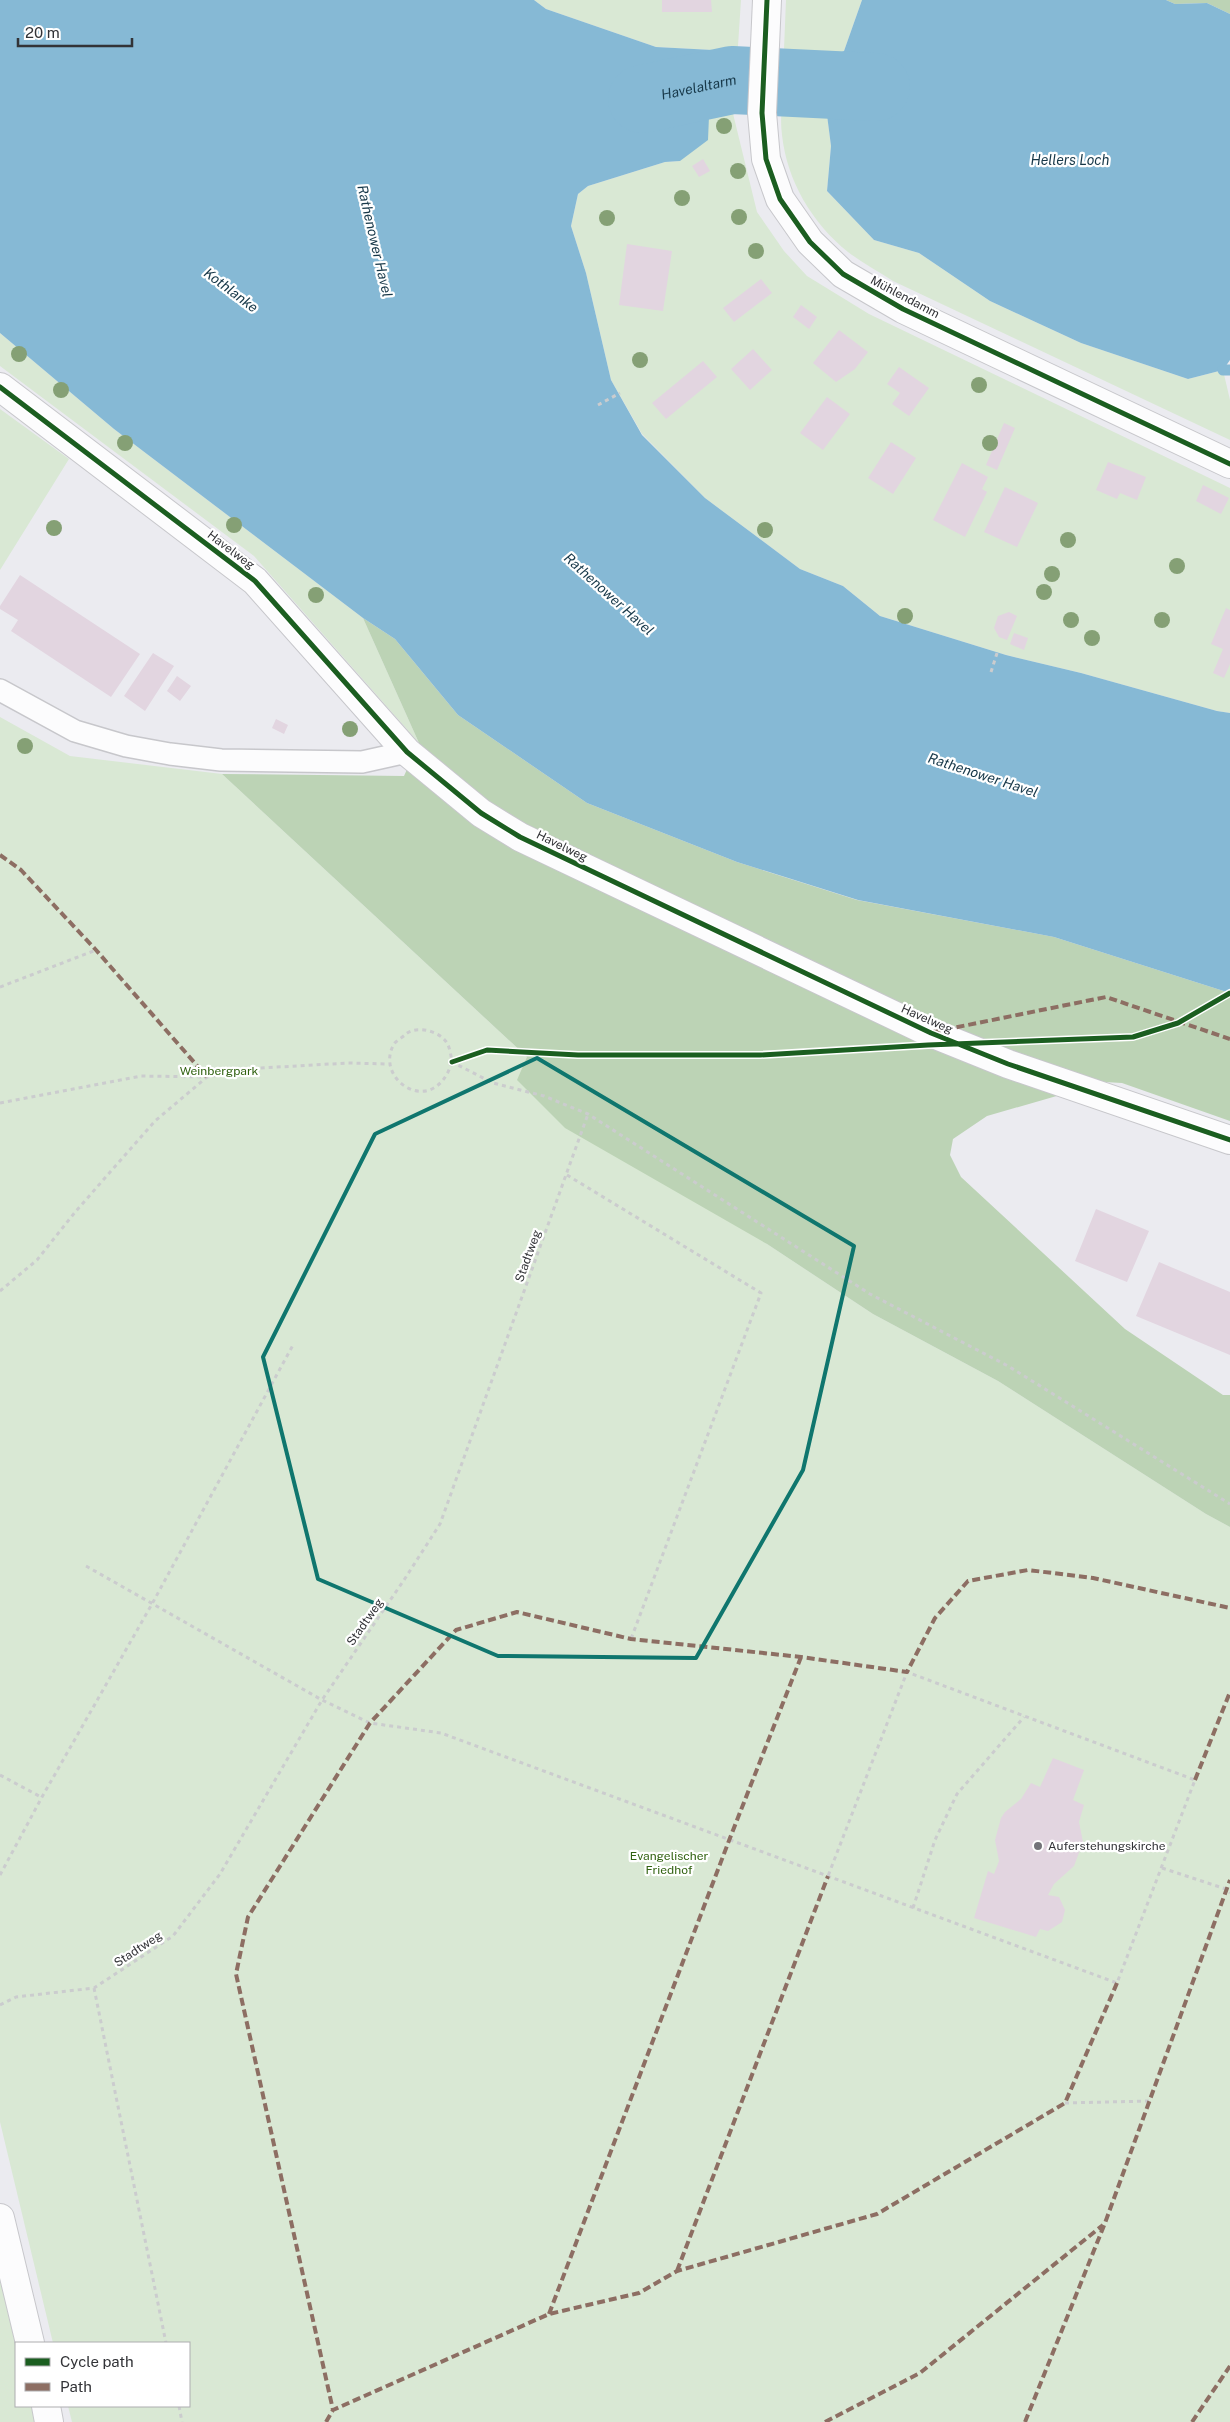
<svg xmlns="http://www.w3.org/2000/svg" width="1230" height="2422" font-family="'Public Sans',sans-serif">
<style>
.green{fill:#d9e8d4}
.forest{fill:#bcd3b5}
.water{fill:#86b9d5}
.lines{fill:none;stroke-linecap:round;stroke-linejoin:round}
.stream{stroke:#86b9d5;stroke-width:11}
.river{stroke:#86b9d5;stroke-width:68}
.building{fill:#e2d5e0}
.lane-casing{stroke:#c7c7cb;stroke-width:24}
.street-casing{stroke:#c7c7cb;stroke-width:30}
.path{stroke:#cbccce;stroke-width:3;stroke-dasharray:4 4;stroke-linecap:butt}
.lane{stroke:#fcfcfd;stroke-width:21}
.street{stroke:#fcfcfd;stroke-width:28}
.quiet{stroke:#8d6e63;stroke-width:4;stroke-dasharray:8 4;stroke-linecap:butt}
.cycleway-casing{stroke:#fff;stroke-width:8}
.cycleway{stroke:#1b5e20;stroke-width:5}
.tree{fill:#85a075}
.marked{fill:none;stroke:#0f766e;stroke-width:4;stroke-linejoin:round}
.poi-dot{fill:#737378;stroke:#fff;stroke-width:2}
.labels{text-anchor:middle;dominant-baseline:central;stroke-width:4.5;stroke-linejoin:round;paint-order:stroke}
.street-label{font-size:12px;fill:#323337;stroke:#fff}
.park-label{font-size:12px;fill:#316211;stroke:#fff}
.poi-label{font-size:12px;fill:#323337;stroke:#fff;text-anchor:start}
.water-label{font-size:14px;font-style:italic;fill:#173849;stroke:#fff}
</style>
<rect width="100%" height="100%" fill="#ebebf0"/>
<path class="green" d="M 534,0 L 741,0 L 737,61 L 724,65 L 712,50 L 656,47 L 546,9 Z
M 786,0 L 862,0 L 844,51 L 794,74 L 783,74 Z
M 727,89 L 757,212 L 784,251 L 807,276 L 869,314 L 1230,488 L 1230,713 L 1217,711 L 1081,673 L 1006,655 L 880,616 L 843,586 L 800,569 L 705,498 L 642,434 L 611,380 L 586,273 L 571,226 L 578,194 L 588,186 L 665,162 L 680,161 Z
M 782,93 L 827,115 L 831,146 L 827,191 L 874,240 L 919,253 L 990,301 L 1081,343 L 1188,379 L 1223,370 L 1230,400 L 1230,440 L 893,281 C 878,271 862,263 848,252 C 812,223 787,181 782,135 C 780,121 782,107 782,93 Z
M 0,333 L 114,429 L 363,618 L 419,743 L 254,556 L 0,366 Z
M 0,409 L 69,459 L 0,570 Z
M 0,717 L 70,756 L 222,774 L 527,1057 L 767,1244 L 873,1314 L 998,1381 L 1206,1514 L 1230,1527 L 1230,2422 L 72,2422 L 68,2406 L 189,2406 L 189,2343 L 53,2343 L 0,2122 Z
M 0,2280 L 16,2345 L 16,2406 L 31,2406 L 35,2422 L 0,2422 Z"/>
<path class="forest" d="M 1166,0 L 1230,0 L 1230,14 L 1207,3 L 1175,4 Z
M 363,618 L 395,639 L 458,715 L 587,803 L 737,862 L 857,900 L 1054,937 L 1230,993 L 1230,1121 L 1122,1083 L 1105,1082 L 987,1116 L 953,1139 L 950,1155 L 961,1177 L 1125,1329 L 1223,1395 L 1230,1395 L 1230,1527 L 1206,1514 L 998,1381 L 873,1314 L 767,1244 L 565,1128 L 517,1080 L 527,1057 L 222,774 L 404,776 L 419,743 Z"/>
<path class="water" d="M 0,0 L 534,0 L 546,9 L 656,47 L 713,50 L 732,80 L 709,116 L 708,140 L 680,161 L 665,162 L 588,186 L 578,194 L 571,226 L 586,273 L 611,380 L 642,435 L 705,498 L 800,569 L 843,586 L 880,616 L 1006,655 L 1081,673 L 1217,711 L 1230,713 L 1230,993 L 1054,937 L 858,900 L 737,862 L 587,803 L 458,715 L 395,639 L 363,618 L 114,429 L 0,333 Z
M 862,0 L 1166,0 L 1175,4 L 1207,3 L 1230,14 L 1230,360 L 1223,370 L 1188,379 L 1081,343 L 990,301 L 919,253 L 874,240 L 827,191 L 831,146 L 827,115 L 782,93 L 783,74 L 794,74 L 844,51 Z"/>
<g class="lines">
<path class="stream" d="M 1223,370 L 1230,370"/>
<path class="river" id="s1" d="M 642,99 L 732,80 L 876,87"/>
</g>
<path class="building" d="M 662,0 L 711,0 L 712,12 L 662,12 Z
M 703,159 L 710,171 L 699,177 L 692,166 Z
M 627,244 L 672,251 L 663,311 L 619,305 Z
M 761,279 L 772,293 L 734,322 L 723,308 Z
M 801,305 L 817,317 L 809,329 L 793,317 Z
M 839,330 L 868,352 L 855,369 L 836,382 L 813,363 Z
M 753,349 L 772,370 L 750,390 L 731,369 Z
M 703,361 L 717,377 L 666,419 L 652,403 Z
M 899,367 L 929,388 L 909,416 L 892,404 L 900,393 L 887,384 Z
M 827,397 L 850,414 L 823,450 L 800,433 Z
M 1004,423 L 1015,428 L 997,470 L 986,465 Z
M 891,442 L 916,458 L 893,494 L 868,478 Z
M 1108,462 L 1146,477 L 1137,500 L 1120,493 L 1117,499 L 1096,490 Z
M 962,463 L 988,477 L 982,489 L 987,492 L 965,537 L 933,520 Z
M 1203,485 L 1229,498 L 1221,514 L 1196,501 Z
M 1005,487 L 1038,503 L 1017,547 L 984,532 Z
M 20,575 L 140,654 L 111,697 L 11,631 L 18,620 L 0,609 L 0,606 Z
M 1226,608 L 1230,610 L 1230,664 L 1224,678 L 1213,673 L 1223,649 L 1211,644 Z
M 1009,612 L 1017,616 L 1007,640 L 999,637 L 994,628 L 998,616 Z
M 1014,633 L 1028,638 L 1024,650 L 1010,644 Z
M 153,653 L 174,666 L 145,711 L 124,696 Z
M 177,676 L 191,686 L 180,701 L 167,691 Z
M 276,719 L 288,725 L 284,734 L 272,728 Z
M 1096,1209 L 1149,1231 L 1127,1282 L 1075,1261 Z
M 1159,1262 L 1230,1292 L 1230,1355 L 1136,1316 Z
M 1053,1758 L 1084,1770 L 1073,1800 L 1084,1805 L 1079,1822 L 1083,1842 L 1074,1866 L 1054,1884 L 1048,1895 L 1059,1897 L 1065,1910 L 1062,1922 L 1048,1931 L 1040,1929 L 1036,1937 L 974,1918 L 988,1871 L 994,1874 L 999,1861 L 995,1840 L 1001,1818 L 1005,1812 L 1021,1799 L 1031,1783 L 1040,1787 Z"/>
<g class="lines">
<g class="lane-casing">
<path id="lane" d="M 0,690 L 75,731 L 126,746 L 170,754 L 221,760 L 362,762 L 407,752"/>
</g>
<g class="street-casing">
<path id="street" d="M 767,0 L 762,113 L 766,159 L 780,199 L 810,242 L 843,274 L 903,309 L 1230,464
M 0,387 L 255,581 L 407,752 L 481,813 L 520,837 L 931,1033 L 1008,1064 L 1230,1140
M 0,2218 L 30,2343
M 46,2406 L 49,2422"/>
</g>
<path class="path" d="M 598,405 L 620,393
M 991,672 L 998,650
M 0,987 L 96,950
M 452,1062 C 434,1120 373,1080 394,1044 C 396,1041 403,1037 406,1034 C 416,1025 440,1031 447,1043 C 450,1048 451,1056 452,1062 L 493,1083 L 544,1096 L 588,1114 L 870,1294 L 1008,1366 L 1230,1504
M 0,1103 L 141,1076 L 207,1077 L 261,1068 L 348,1063 L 389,1064
M 567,1175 L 761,1293 L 631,1639
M 0,1291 L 37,1260 L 76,1211 L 155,1121 L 207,1077
M 86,1566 L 322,1700 L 370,1723 L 441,1733 L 1117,1983 L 1195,1780 L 907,1672 L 828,1876
M 0,1775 L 41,1797
M 1162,1868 L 1226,1889 L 1230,1893
M 0,1875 L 42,1797 L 152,1604 L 293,1345
M 913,1908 L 935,1840 L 957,1794 L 1024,1717
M 94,1988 L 166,2343
M 0,2005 L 16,1997 L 94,1988 L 173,1936 L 220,1874 L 322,1700 L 404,1580 L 440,1524 L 588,1114
M 1065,2103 L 1149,2101
M 179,2406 L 182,2422"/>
<use href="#lane" class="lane"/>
<use href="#street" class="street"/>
<path class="quiet" d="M 0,855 L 21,870 L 96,950 L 207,1077
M 933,1032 L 1106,997 L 1230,1039
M 1195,1780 L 1230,1692
M 1117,1983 L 1065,2103 L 877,2214 L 677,2271 L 639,2293 L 549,2314 L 333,2410 L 236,1974 L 248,1917 L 370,1723 L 456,1630 L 517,1612 L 631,1639 L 801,1657 L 907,1672 L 935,1618 L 968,1581 L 1028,1570 L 1093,1578 L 1230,1608
M 677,2271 L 828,1876
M 549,2314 L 730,1838 L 801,1657
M 326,2422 L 333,2410
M 825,2422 L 920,2373 L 1103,2225
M 1025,2422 L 1105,2223 L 1230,1880
M 1192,2422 L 1230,2366"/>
<g class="cycleway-casing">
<path id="cycleway" d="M 767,0 L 762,113 L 766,159 L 780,199 L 810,242 L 843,274 L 903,309 L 1230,464
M 0,387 L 255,581 L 407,752 L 481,813 L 520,837 L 931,1033 L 1008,1064 L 1230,1140
M 452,1062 L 487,1050 L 578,1055 L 760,1055 L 928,1045 L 1133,1037 L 1178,1023 L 1230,993"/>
</g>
<use href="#cycleway" class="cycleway"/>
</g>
<g class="tree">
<circle cx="724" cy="126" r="8"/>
<circle cx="738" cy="171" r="8"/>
<circle cx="682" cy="198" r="8"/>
<circle cx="739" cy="217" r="8"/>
<circle cx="607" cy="218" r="8"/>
<circle cx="756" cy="251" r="8"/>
<circle cx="19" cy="354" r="8"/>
<circle cx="640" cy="360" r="8"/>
<circle cx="979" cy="385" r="8"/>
<circle cx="61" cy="390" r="8"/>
<circle cx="125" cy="443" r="8"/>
<circle cx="990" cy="443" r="8"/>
<circle cx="234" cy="525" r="8"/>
<circle cx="54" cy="528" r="8"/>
<circle cx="765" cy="530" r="8"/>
<circle cx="1068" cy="540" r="8"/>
<circle cx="1177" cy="566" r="8"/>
<circle cx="1052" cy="574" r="8"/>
<circle cx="1044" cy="592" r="8"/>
<circle cx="316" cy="595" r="8"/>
<circle cx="905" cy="616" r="8"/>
<circle cx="1071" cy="620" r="8"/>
<circle cx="1162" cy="620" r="8"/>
<circle cx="1092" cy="638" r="8"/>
<circle cx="350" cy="729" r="8"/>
<circle cx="25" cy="746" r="8"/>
</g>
<path class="marked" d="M 537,1058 L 854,1246 L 803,1470 L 696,1658 L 498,1656 L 318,1579 L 263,1357 L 375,1134 Z"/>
<circle class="poi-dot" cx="1038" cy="1846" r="5"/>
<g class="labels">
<g class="street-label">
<text transform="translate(905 297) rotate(28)">Mühlendamm</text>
<text transform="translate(231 550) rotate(37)">Havelweg</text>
<text transform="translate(562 846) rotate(26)">Havelweg</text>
<text transform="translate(927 1019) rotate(24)">Havelweg</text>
<text transform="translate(528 1256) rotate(-70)">Stadtweg</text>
<text transform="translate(365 1622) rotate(-55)">Stadtweg</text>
<text transform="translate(138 1949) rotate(-33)">Stadtweg</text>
</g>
<g class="park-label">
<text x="219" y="1071">Weinbergpark</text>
<text x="669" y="1856">Evangelischer<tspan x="669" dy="14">Friedhof</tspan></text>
</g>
<g class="poi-label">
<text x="1048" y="1846">Auferstehungskirche</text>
</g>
<g class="water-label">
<text stroke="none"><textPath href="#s1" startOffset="58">Havelaltarm</textPath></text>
<text x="1070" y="160">Hellers Loch</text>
<text transform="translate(375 241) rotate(77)">Rathenower Havel</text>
<text transform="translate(231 290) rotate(37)">Kothlanke</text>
<text transform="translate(609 594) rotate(42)">Rathenower Havel</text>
<text transform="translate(983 775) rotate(18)">Rathenower Havel</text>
</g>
</g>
<rect x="15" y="2342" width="175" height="65" fill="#ffffff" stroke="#adadaf"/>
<rect x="25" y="2358" width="25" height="8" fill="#1b5e20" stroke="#adadaf"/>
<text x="60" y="2367" font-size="15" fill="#323337">Cycle path</text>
<rect x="25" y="2383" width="25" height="8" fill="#8d6e63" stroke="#adadaf"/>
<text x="60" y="2392" font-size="15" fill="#323337">Path</text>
<path d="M18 38v8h114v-8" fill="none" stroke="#323337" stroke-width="2.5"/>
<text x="25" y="38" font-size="15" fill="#323337" stroke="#ffffff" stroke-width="4" paint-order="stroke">20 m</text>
</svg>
